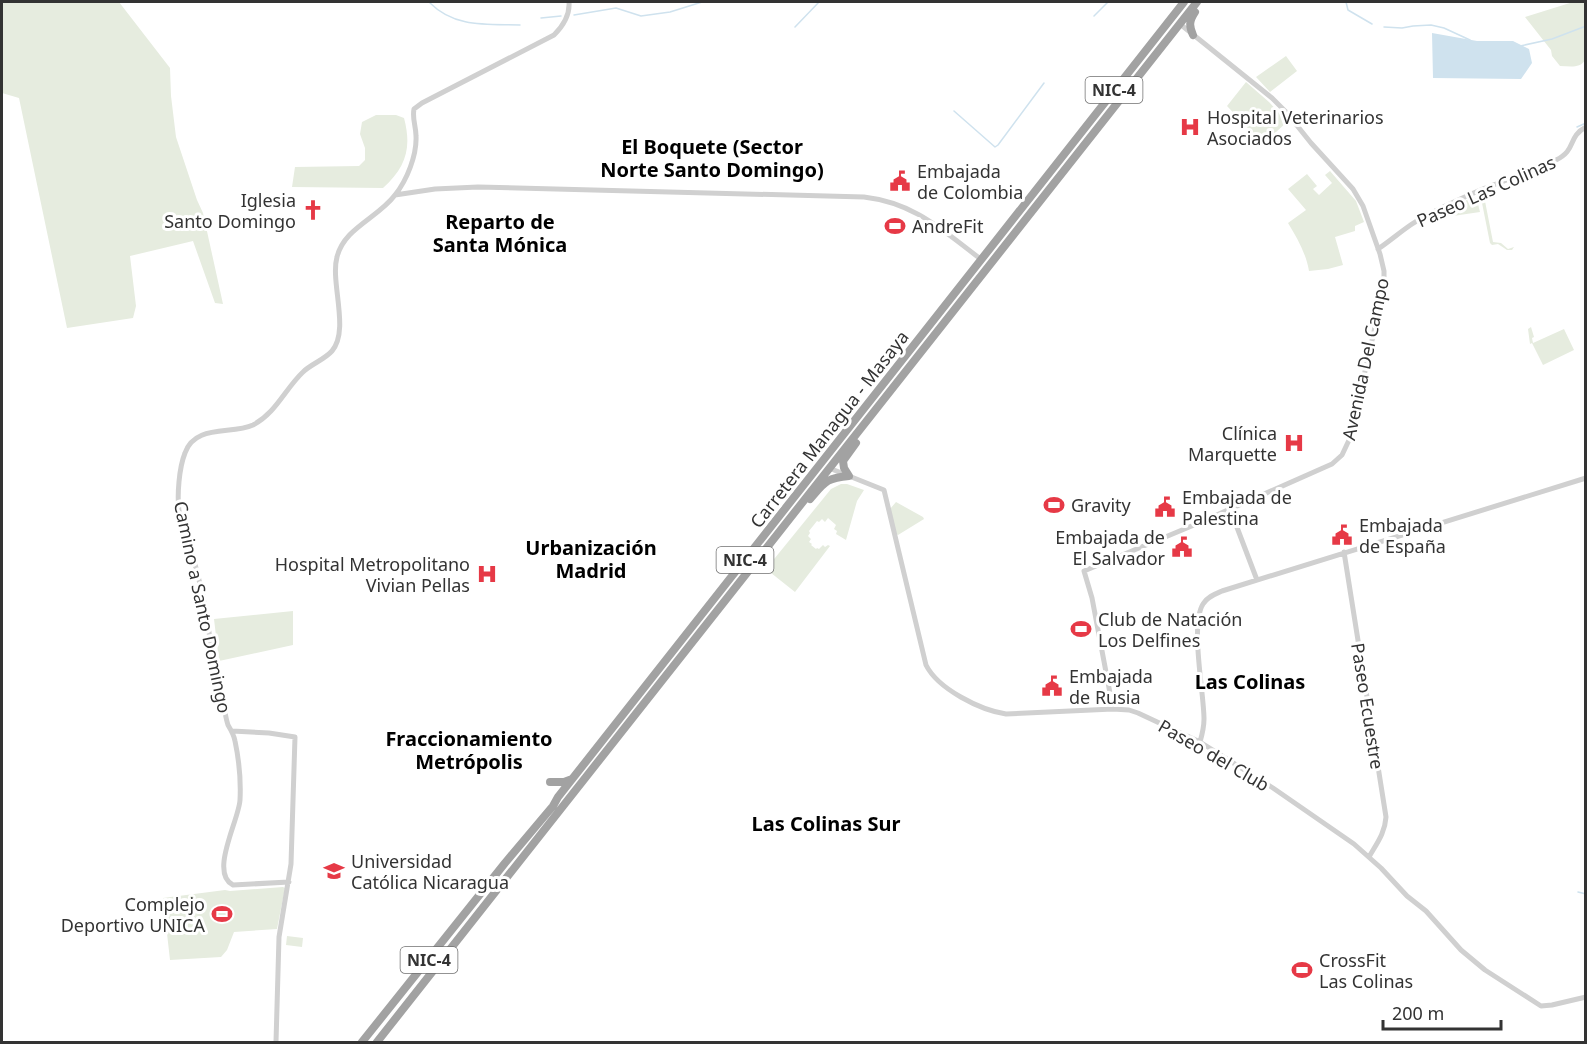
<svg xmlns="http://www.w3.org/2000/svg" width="1587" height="1044" font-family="'Noto Sans',sans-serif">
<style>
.green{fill:#e6ecdf}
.water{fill:#cfe2ee}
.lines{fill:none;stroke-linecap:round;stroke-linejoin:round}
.stream{stroke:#cfe2ee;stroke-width:1.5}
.tertiary{stroke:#d0d0d0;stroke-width:5}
.trunk{stroke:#a2a2a2;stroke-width:8}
.labels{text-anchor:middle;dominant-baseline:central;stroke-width:6;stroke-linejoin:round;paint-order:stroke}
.shield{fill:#fff;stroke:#707070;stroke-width:1.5}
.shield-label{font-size:16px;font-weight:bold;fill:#333}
.poi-label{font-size:18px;fill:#333;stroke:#fff;text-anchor:start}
.street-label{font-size:18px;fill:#333;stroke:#fff}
.neighbourhood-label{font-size:20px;font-weight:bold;fill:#000;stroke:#fff}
</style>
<rect width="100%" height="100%" fill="#fff"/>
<path class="green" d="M 2,2 L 119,2 L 170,68 L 171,96 L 176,137 L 197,200 L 203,213 L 223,304 L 215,303 L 193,241 L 130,256 L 136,306 L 133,318 L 67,328 L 19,98 L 2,93 Z
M 1573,2 L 1585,2 L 1585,60 C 1580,69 1569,66 1560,66 L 1552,56 L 1551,50 L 1525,17 Z
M 1286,56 L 1297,71 L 1270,92 L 1256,77 Z
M 1246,82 L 1269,102 L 1287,122 L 1263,144 L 1227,106 Z
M 376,115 L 396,115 L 404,118 C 412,148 406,167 383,188 L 292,187 L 295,167 L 359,166 L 365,160 L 365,148 L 360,134 L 362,122 Z
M 1330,171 L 1356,201 L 1364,222 L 1355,226 L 1355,231 L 1335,237 L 1343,265 L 1328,269 L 1309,271 C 1306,253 1297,238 1288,223 L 1306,210 L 1288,189 L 1307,174 L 1317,186 L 1313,189 L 1319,195 L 1332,183 L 1325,175 Z
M 1484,196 L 1493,242 L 1501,243 L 1508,249 L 1514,247 L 1512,250 L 1507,250 L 1498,244 L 1492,245 L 1490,243 L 1481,198 Z
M 1473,197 L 1477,199 L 1474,201 L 1475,204 L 1478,204 L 1480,212 L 1446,217 L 1446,215 L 1463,206 L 1446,214 L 1445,211 Z
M 1531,327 L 1534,337 L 1532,338 L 1533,343 L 1564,329 L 1574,350 L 1543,365 L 1532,343 L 1530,344 L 1528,329 Z
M 841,484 L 847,484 L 864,490 L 857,501 L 846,540 L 836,534 L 837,531 L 834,529 L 836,525 L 828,518 L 825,522 L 822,519 L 819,522 L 817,521 L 809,531 L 810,533 L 808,536 L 811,539 L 809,542 L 812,544 L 811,545 L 816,549 L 817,548 L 819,549 L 823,545 L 825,547 L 828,545 L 830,546 L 795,592 L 766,569 L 831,489 Z
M 896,502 L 923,517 L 924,519 L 898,535 L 894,533 L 890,509 Z
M 293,611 L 293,645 L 219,661 L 214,619 Z
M 283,887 L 285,888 L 277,929 L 234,932 L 227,950 L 221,957 L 170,960 L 163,898 L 225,890 L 230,891 Z
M 287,936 L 303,938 L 302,947 L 286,945 Z"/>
<path class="water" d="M 1432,33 L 1477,41 L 1513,41 L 1529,49 L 1532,63 L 1521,79 L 1433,78 Z"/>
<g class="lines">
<path class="stream" d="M 1346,2 L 1348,10 L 1372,24
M 430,3 C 455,28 487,24 520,25
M 574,15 L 616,8 L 641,16 L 670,12 L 702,2
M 1094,16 L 1108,2
M 541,18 L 561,16
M 795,27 L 819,2
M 1384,27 L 1402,28 L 1413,26 L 1431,25 L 1444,28 L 1470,40
M 1520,46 L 1552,39 L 1586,26
M 954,111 L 995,147 L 998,145 L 1044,83
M 1577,127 L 1586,123
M 1578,892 L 1586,894"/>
<path class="tertiary" d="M 395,195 L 435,189 L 478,187 L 864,197 C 915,203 942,230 982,260
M 1378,249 C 1390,241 1400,232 1412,224 C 1432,211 1456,201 1478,191 C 1504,180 1531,173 1556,160 C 1577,150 1567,137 1586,127
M 829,468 L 884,490 L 926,665 C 938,689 980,710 1006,714 L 1113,709 L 1129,710 L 1138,713 L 1200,742 L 1273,788 L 1354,844 L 1381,868 L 1407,896 L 1426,911 L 1461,950 L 1485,970 L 1541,1006 L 1552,1005 L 1586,997
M 1230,509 L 1257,580
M 1344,552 L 1386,817 C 1385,833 1377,843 1369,857
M 1113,709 L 1092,598 L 1084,571 L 1194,525 L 1332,464 L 1342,455 L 1350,438 L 1384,287 L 1384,271 L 1380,254 L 1363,206 L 1353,189 L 1311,143 L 1287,113 L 1272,98 L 1180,24
M 232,731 L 269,733 L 295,737 L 291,864 L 279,937 L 276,1042
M 1200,742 C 1202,735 1204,727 1204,719 C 1204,693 1190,625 1203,604 C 1207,597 1215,594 1222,591 L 1586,478
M 289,882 L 233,885 C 209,873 239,820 240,800 C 241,781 239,760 235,741 C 234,735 231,730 228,725 C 226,719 225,712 224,707 C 221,692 217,677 214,662 C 209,640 208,617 203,595 C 198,577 194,559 189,542 C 186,532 181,522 179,511 C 177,495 179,468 185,453 C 195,424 231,435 253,425 C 276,413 285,389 303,372 C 311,364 324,360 332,351 C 350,330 330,282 337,257 C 344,228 378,218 395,195 C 407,180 417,155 416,136 C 416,126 412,119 414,109 L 422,103 L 554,35 C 564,25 570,15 569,2"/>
<path class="trunk" d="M 1193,35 C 1189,26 1189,21 1195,12
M 810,499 C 825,482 826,478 849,476 L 844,468 L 843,461 L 856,443
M 550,782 L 564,782 L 572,779
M 362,1042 L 505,863 L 553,806 L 558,797 L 1184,2
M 377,1042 L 1197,2"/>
</g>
<defs>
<g id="hospital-bare" transform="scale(1.62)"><path d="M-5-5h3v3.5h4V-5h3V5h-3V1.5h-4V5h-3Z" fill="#e63946" stroke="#fff" stroke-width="2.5" paint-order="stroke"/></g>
<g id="civic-bare" transform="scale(1.62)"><path d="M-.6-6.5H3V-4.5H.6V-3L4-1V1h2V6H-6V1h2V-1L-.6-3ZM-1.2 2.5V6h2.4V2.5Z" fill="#e63946" stroke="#fff" stroke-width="2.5" paint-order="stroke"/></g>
<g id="church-bare" transform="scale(1.62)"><path d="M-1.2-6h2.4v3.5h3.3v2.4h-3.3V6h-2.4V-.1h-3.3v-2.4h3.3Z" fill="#e63946" stroke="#fff" stroke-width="2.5" paint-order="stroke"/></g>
<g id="stadium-bare" transform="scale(1.62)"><path d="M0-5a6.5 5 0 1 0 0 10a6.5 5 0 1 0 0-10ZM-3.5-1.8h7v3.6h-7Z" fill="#e63946" stroke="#fff" stroke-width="2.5" paint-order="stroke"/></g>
<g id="university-bare" transform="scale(1.62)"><path d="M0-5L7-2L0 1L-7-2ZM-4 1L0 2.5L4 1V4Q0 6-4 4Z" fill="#e63946" stroke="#fff" stroke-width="2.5" paint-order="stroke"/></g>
</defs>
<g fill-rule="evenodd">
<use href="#hospital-bare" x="1190" y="127"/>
<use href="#civic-bare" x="900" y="181"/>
<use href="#church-bare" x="313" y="210"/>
<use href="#stadium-bare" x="895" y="226"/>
<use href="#hospital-bare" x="1294" y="443"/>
<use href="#stadium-bare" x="1054" y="505"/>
<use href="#civic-bare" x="1165" y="507"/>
<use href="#civic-bare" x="1342" y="535"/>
<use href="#civic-bare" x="1182" y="547"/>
<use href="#hospital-bare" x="487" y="574"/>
<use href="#stadium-bare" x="1081" y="629"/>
<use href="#civic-bare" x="1052" y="686"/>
<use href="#university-bare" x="334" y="871"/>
<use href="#stadium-bare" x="222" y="914"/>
<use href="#stadium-bare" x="1302" y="970"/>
</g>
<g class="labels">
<g class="shield">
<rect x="1085.5" y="77" width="57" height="26" rx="4.5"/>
<rect x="716.5" y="547" width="57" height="26" rx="4.5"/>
<rect x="400.5" y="947" width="57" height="26" rx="4.5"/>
</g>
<g class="shield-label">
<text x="1114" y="90">NIC-4</text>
<text x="745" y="560">NIC-4</text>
<text x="429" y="960">NIC-4</text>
</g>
<g class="poi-label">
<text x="1207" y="117">Hospital Veterinarios<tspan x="1207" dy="21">Asociados</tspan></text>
<text x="917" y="171">Embajada<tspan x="917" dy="21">de Colombia</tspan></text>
<text x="296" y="200" text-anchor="end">Iglesia<tspan x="296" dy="21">Santo Domingo</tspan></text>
<text x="912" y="226">AndreFit</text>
<text x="1277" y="433" text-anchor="end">Clínica<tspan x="1277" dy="21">Marquette</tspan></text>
<text x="1182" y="497">Embajada de<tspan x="1182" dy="21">Palestina</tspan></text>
<text x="1071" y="505">Gravity</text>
<text x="1359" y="525">Embajada<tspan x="1359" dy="21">de España</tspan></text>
<text x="1165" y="537" text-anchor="end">Embajada de<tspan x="1165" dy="21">El Salvador</tspan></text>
<text x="470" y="564" text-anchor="end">Hospital Metropolitano<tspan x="470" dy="21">Vivian Pellas</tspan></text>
<text x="1098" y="619">Club de Natación<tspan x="1098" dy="21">Los Delfines</tspan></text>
<text x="1069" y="676">Embajada<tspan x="1069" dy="21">de Rusia</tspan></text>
<text x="351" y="861">Universidad<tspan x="351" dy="21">Católica Nicaragua</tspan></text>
<text x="205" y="904" text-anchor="end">Complejo<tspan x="205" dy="21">Deportivo UNICA</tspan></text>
<text x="1319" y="960">CrossFit<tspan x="1319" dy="21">Las Colinas</tspan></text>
</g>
<g class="street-label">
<text transform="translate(1486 191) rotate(-24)">Paseo Las Colinas</text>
<text transform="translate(1365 359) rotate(-78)">Avenida Del Campo</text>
<text transform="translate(829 429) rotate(-52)">Carretera Managua - Masaya</text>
<text transform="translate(203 607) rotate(78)">Camino a Santo Domingo</text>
<text transform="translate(1368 706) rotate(81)">Paseo Ecuestre</text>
<text transform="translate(1214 755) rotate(30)">Paseo del Club</text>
</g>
<g class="neighbourhood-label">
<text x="712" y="146">El Boquete (Sector<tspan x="712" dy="23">Norte Santo Domingo)</tspan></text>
<text x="500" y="221">Reparto de<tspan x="500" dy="23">Santa Mónica</tspan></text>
<text x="591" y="547">Urbanización<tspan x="591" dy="23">Madrid</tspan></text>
<text x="1250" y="681">Las Colinas</text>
<text x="469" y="738">Fraccionamiento<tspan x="469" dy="23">Metrópolis</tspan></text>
<text x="826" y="823">Las Colinas Sur</text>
</g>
</g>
<rect width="1587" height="1044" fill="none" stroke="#333333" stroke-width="6"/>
<path d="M1383 1020v9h118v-9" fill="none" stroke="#333333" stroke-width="3"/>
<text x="1392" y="1020" font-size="18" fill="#333333" stroke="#ffffff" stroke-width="4.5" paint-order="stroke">200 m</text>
</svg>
